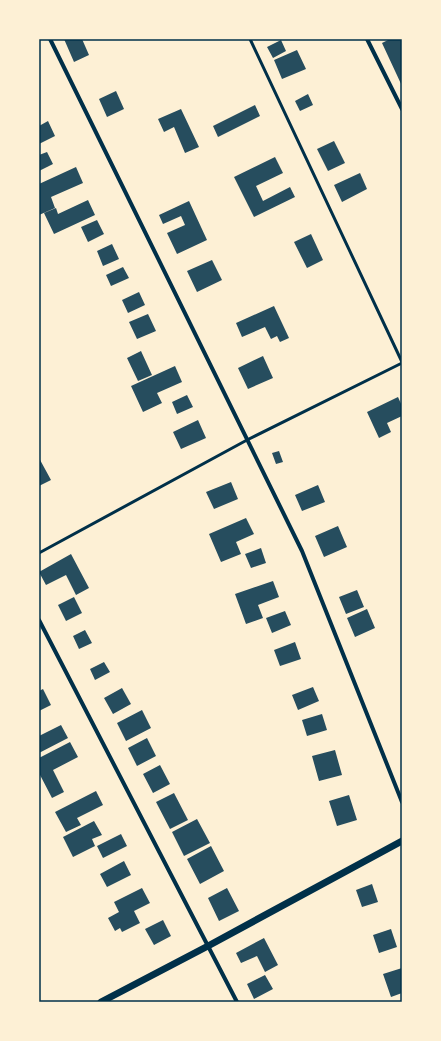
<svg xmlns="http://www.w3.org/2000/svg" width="441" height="1041" font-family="'IBM Plex Sans',sans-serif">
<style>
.building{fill:#264d5e}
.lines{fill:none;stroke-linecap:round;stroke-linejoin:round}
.service{stroke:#003049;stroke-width:3}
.minor{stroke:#003049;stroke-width:4}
.tertiary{stroke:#003049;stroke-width:7}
.neatline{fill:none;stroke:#003049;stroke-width:1.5}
</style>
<rect width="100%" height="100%" fill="#fdf0d5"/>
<path class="building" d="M 64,39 L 82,39 L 89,55 L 74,62 Z
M 390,39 L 402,39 L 402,86 L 382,43 Z
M 281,40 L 286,51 L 273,58 L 267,47 Z
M 297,50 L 306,69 L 282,79 L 274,60 Z
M 116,91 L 124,109 L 107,117 L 99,99 Z
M 308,94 L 313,105 L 300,111 L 295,101 Z
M 255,105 L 260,116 L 218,137 L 213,126 Z
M 181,109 L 199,147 L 185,153 L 174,127 L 164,132 L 158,119 Z
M 48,121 L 55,136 L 39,144 L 39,126 Z
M 334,141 L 345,163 L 328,171 L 317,149 Z
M 47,152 L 53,164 L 39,171 L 39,155 Z
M 275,157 L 283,173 L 256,186 L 263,201 L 290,187 L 295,197 L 254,217 L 234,177 Z
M 76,167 L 83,183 L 51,197 L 55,208 L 39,215 L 39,184 Z
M 360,173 L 367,189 L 342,202 L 334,185 Z
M 88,200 L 95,215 L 54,234 L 44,213 L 56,208 L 58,214 Z
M 189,201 L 207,240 L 177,254 L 167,233 L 185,225 L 181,216 L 163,224 L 159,215 Z
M 97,220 L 104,234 L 88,242 L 81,227 Z
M 311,234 L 323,260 L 307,268 L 294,242 Z
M 112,244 L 119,259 L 103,266 L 97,251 Z
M 212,260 L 222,280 L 197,292 L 187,271 Z
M 123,267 L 129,278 L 111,286 L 106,275 Z
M 139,292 L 145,305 L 128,313 L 122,300 Z
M 274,306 L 289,338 L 280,342 L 277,336 L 271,339 L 265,327 L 242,337 L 236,323 Z
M 148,314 L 156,331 L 137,339 L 129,322 Z
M 141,351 L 152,375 L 138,381 L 127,358 Z
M 263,356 L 273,378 L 248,389 L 238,368 Z
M 175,366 L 182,382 L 157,393 L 162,403 L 143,412 L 131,386 Z
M 187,395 L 193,407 L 177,414 L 172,402 Z
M 398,397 L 402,406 L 402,416 L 387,423 L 391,432 L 379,438 L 367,412 Z
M 198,420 L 206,438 L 181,449 L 173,432 Z
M 279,451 L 283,462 L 276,464 L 272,453 Z
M 39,458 L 51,480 L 39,486 Z
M 231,482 L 238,499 L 214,509 L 206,492 Z
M 318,485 L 325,502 L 302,511 L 295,495 Z
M 246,518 L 254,534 L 236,542 L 241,554 L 221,562 L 209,534 Z
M 338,526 L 347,547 L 324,557 L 315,536 Z
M 261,548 L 266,563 L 251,568 L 245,554 Z
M 71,554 L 89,588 L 76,595 L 66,575 L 46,585 L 39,572 Z
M 273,581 L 279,597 L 258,605 L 263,618 L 246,624 L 235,594 Z
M 357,590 L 364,607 L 346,614 L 339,597 Z
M 74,597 L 82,613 L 66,621 L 58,605 Z
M 367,609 L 375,628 L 355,637 L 347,618 Z
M 285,611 L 291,625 L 272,633 L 266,618 Z
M 85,630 L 92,643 L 79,649 L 73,636 Z
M 295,642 L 301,659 L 280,666 L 274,650 Z
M 104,662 L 110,672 L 95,680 L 90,669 Z
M 313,687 L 319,701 L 298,710 L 292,695 Z
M 122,688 L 131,704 L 113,714 L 104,698 Z
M 43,689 L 51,705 L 39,711 L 39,691 Z
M 142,710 L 151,728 L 126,741 L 117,723 Z
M 322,714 L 327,730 L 307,736 L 302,720 Z
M 61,725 L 68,738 L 39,753 L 39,736 Z
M 147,738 L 156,756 L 137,766 L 128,748 Z
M 70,742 L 78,757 L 53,770 L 64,792 L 52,798 L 39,773 L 39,758 Z
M 335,750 L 342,775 L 319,781 L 312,756 Z
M 160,765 L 170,784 L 153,793 L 143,774 Z
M 96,791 L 103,805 L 77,818 L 81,825 L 66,832 L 55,812 Z
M 174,793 L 188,820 L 170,829 L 156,802 Z
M 349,795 L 357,820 L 337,826 L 329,801 Z
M 197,819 L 210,843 L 184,856 L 172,832 Z
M 94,821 L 102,835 L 92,839 L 95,846 L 73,857 L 63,837 Z
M 121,834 L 127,846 L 103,858 L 97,846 Z
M 211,846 L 224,871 L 200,884 L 187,859 Z
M 124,861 L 131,875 L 107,887 L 100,874 Z
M 372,884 L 378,902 L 362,907 L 356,890 Z
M 142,888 L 150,903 L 134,911 L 140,923 L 122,932 L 120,928 L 115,931 L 108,918 L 119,912 L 114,902 Z
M 227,888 L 239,911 L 219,921 L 208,898 Z
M 163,920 L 171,936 L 154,945 L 145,929 Z
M 391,929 L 397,947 L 379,953 L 373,935 Z
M 264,938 L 278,965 L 265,972 L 257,956 L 241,963 L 236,953 Z
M 402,968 L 402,993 L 391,997 L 383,974 Z
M 265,975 L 273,989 L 254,999 L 247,984 Z"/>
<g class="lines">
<path class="service" d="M 250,39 L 402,362
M 39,553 L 247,440 L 402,363"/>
<path class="minor" d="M 50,39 L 302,551 L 402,802
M 367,39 L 402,109
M 39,620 L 237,1002"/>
<path class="tertiary" d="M 101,1002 L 208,946 L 402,841"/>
</g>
<rect width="441" height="1041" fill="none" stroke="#fdf0d5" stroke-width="80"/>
<rect x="40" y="40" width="361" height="961" class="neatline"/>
</svg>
